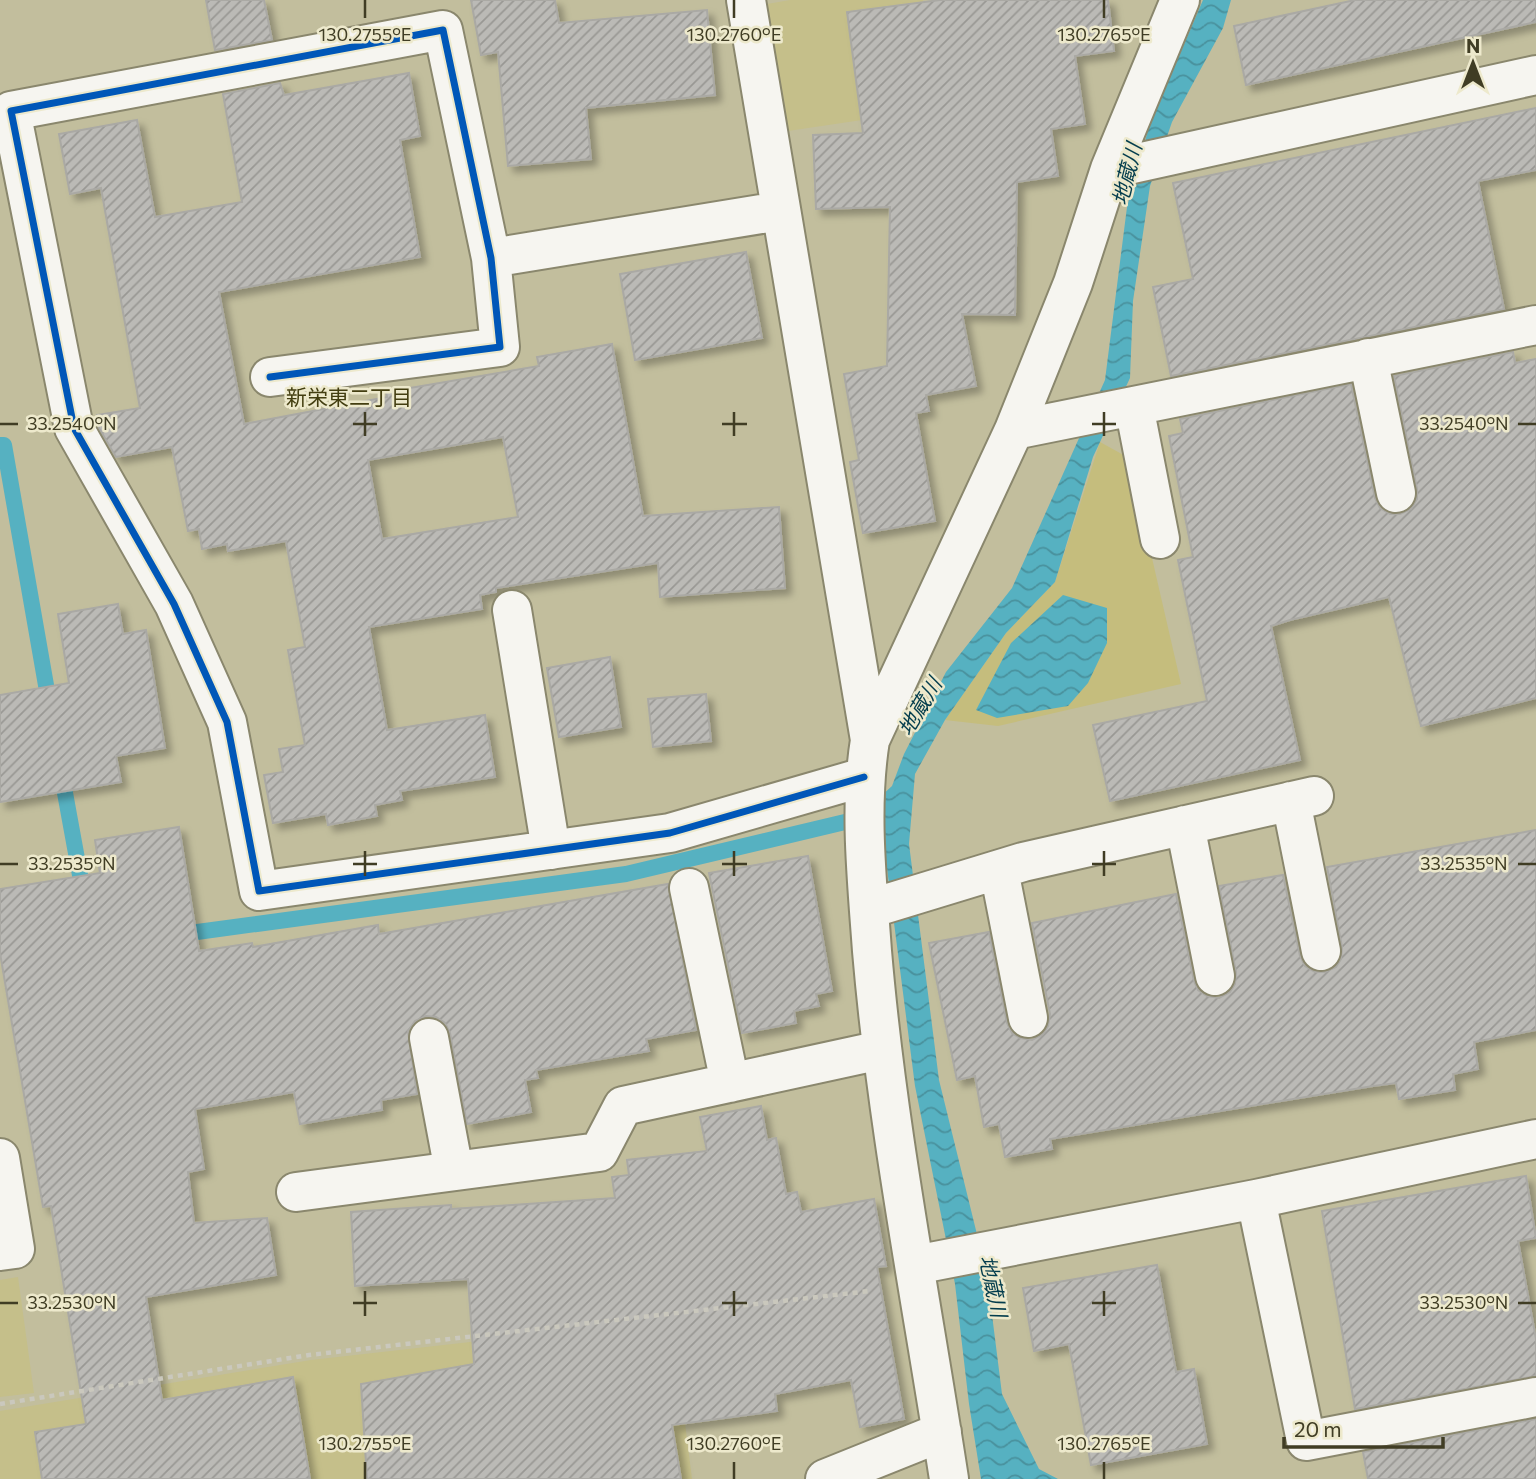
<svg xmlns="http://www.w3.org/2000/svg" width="1536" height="1479" font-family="Commissioner,'Noto Sans JP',sans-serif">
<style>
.built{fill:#c5bf8a}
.green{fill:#c5bd7d}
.water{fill:url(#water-waves)}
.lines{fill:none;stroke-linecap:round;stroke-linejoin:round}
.stream{stroke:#56b1c1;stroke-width:16}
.building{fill:url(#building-hatch);stroke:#aaa9a4;stroke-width:2;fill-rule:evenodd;filter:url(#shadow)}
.minor-casing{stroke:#8a876d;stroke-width:42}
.path{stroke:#cac8bd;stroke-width:4.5;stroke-dasharray:5 5;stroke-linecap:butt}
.minor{stroke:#f6f5f0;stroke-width:38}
.cycleway-casing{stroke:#ede9cc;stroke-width:11}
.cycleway{stroke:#0057b8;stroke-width:7}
.ticks{fill:none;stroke:#403d24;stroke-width:2.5}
.labels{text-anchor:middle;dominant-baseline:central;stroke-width:5;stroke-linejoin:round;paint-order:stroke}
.water-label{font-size:21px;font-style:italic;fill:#043d4d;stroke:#ede9cc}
.neighbourhood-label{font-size:21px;fill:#433e11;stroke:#ede9cc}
.ticks-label{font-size:18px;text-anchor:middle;fill:#403d24;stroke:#ede9cc;stroke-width:5;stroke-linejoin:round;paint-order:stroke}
</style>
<defs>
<pattern id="water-waves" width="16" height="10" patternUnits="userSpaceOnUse" patternTransform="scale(1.75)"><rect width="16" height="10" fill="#56b1c1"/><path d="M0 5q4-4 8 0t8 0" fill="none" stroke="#49919d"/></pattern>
<pattern id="building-hatch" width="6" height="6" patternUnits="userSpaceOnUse" patternTransform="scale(1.75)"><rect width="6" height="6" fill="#bbbab6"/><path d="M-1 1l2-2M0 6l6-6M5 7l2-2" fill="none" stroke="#999894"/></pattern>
<filter id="shadow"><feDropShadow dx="6" dy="6" stdDeviation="3.5" flood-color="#0004"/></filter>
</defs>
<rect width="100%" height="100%" fill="#c2be9d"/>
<path class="built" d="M 790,0 L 923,0 L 936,109 L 788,131 L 767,4 Z
M 18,1277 L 34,1393 L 0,1397 L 0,1280 Z
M 672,1319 L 692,1479 L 0,1479 L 0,1411 L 311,1360 Z"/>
<path class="green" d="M 1100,442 L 1129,458 L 1181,684 L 998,726 L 945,720 L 1006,633 L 1055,582 Z"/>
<path class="water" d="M 1203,0 L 1231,0 L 1223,28 L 1172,122 L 1150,186 L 1133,301 L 1130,378 L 1093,457 L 1055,582 L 1006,633 L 945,720 L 915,774 L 909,844 L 939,1080 L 987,1275 L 1002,1394 L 1039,1469 L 1058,1479 L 981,1479 L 969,1404 L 955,1284 L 915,1086 L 880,814 L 881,796 L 892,786 L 904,754 L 946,672 L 1012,588 L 1105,380 L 1127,207 L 1150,123 Z
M 1063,595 L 1107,608 L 1107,643 L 1088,683 L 1068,706 L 997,718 L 976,710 L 1011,643 Z"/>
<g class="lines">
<path class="stream" d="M 0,445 L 4,445 L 50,708
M 61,771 L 84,897
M 175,935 L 626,874 L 866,817"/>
</g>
<path class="building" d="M 206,0 L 264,0 L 272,40 L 215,50 Z
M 471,0 L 555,0 L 559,23 L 707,10 L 715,95 L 586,108 L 591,159 L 508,166 L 498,52 L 481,55 Z
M 940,0 L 1108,0 L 1114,51 L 1075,56 L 1085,124 L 1051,129 L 1058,176 L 1017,182 L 1015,315 L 962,314 L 976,386 L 926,395 L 929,411 L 916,413 L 935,521 L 863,533 L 850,462 L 859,460 L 844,374 L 887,366 L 890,207 L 816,209 L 813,135 L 863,133 L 847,12 Z
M 1355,0 L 1536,0 L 1536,22 L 1246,85 L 1234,26 Z
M 409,73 L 420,136 L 400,140 L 420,257 L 219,292 L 244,424 L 387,397 L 386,392 L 539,366 L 537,357 L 612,344 L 643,516 L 779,507 L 785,588 L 660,597 L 658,563 L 496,588 L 496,592 L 480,595 L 482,609 L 369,627 L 387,730 L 485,715 L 495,777 L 400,791 L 402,800 L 375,805 L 377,816 L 328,825 L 326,814 L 273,823 L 264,775 L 283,772 L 279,749 L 305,745 L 288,650 L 305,647 L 286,541 L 228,551 L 227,544 L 202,549 L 199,529 L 188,531 L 172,447 L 116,457 L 99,428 L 97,415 L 140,408 L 101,188 L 70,194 L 59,134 L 137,120 L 155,217 L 242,202 L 223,94 L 280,83 L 284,95 ZM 503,437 L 518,517 L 382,539 L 368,460 Z
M 1536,108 L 1536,170 L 1478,181 L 1504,309 L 1171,376 L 1153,287 L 1193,279 L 1173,183 Z
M 746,252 L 762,338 L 635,360 L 620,274 Z
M 1513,352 L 1515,363 L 1536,359 L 1536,698 L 1421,726 L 1389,597 L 1290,620 L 1271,626 L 1300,760 L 1110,801 L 1093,725 L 1207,701 L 1178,560 L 1193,557 L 1169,436 L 1183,433 L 1180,419 L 1351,384 L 1375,498 L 1380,508 L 1390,514 L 1400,514 L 1411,509 L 1417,499 L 1417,489 L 1394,376 Z
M 118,604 L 123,634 L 146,630 L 165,748 L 116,756 L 121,782 L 0,802 L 0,695 L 69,683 L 58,614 Z
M 610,657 L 621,727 L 559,737 L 547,668 Z
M 706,694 L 711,741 L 653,747 L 648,699 Z
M 179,827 L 199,951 L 252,943 L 253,947 L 378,925 L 379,934 L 668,884 L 696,1030 L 646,1039 L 649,1051 L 536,1070 L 538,1078 L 525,1080 L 531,1112 L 467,1124 L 450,1033 L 445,1023 L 436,1017 L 426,1016 L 415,1021 L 408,1031 L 417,1094 L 381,1100 L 382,1110 L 300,1124 L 294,1092 L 195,1109 L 204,1169 L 188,1172 L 194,1223 L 267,1218 L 276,1275 L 146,1297 L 162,1400 L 293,1377 L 310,1479 L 42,1479 L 35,1432 L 86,1424 L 51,1206 L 43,1207 L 0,953 L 0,889 L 100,873 L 95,840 Z
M 1536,830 L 1536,1030 L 1474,1042 L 1478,1069 L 1453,1074 L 1455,1090 L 1399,1099 L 1396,1083 L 1373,1086 L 1050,1139 L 1052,1149 L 1005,1157 L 999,1124 L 984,1127 L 975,1076 L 957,1080 L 929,943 L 989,932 L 1007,1023 L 1012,1033 L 1020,1038 L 1032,1040 L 1043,1034 L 1048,1026 L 1050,1014 L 1032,923 L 1176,894 L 1194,981 L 1198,990 L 1207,996 L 1219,998 L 1230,992 L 1235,984 L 1236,972 L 1219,886 L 1283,875 L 1300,956 L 1305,966 L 1315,972 L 1325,972 L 1336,967 L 1341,959 L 1342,947 L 1327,867 Z
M 808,856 L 832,991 L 816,994 L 819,1006 L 794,1011 L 796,1023 L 742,1033 L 709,873 Z
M 761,1106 L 767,1140 L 776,1138 L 786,1194 L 797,1192 L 801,1212 L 874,1199 L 886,1266 L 877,1267 L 904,1419 L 860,1427 L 851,1380 L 775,1394 L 777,1411 L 672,1425 L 681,1479 L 367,1479 L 361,1384 L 474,1364 L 468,1279 L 355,1286 L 351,1212 L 451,1205 L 451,1209 L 615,1198 L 612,1177 L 629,1175 L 627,1160 L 707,1151 L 700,1117 Z
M 1526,1176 L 1536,1238 L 1518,1241 L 1536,1339 L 1536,1376 L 1355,1409 L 1322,1211 Z
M 1157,1265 L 1176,1372 L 1194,1369 L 1207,1444 L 1091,1465 L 1069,1344 L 1034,1351 L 1023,1288 Z
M 1536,1419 L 1536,1479 L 1368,1479 L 1363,1452 Z"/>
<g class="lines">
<g class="minor-casing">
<path id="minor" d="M 746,0 L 870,740 C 859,808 867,881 872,951 C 887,1128 922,1303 949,1479
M 1110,169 L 1536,75
M 491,258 L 780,211
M 1368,358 L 1396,493
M 270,377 L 500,347 L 491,258 L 443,30 L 11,111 L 74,428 L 174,604 L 227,722 L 259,891 L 670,833 L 864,777
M 1134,406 L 1160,539
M 1014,430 L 1536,325
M 512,610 L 551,850
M 870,740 L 1014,430 L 1073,283 L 1110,169 L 1180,0
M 1291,801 L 1321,951
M 1185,825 L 1215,976
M 999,870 L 1028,1018
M 689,888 L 730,1083
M 869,909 L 1023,862 L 1314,796
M 429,1038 L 454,1171
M 0,1158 L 15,1249 L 0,1251
M 296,1192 L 599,1152 L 623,1106 L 881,1050
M 1256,1199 L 1306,1441 L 1536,1397
M 915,1265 L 1256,1199 L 1536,1139
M 825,1479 L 942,1432"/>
</g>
<path class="path" d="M 0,1404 L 309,1355 L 870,1291"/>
<use href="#minor" class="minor"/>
<g class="cycleway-casing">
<path id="cycleway" d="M 270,377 L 500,347 L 491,258 L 443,30 L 11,111 L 74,428 L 174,604 L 227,722 L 259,891 L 670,833 L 864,777"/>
</g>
<use href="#cycleway" class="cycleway"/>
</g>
<path class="ticks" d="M 365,0 L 365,18M 734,0 L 734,18M 1104,0 L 1104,18M 365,412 L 365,436M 734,412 L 734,436M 1104,412 L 1104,436M 0,424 L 18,424M 353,424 L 377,424M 722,424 L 747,424M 1092,424 L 1116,424M 1518,424 L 1536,424M 365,851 L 365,876M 734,851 L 734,876M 1104,851 L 1104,876M 0,864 L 18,864M 353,864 L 377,864M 722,864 L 747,864M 1092,864 L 1116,864M 1518,864 L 1536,864M 365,1291 L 365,1316M 734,1291 L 734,1316M 1104,1291 L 1104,1316M 0,1303 L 18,1303M 353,1303 L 377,1303M 722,1303 L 747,1303M 1092,1303 L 1116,1303M 1518,1303 L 1536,1303M 365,1462 L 365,1479M 734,1462 L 734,1479M 1104,1462 L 1104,1479"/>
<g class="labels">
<g class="water-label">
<text transform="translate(1126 174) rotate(-76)">地蔵川</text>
<text transform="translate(919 706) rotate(-59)">地蔵川</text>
<text transform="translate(994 1286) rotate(78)">地蔵川</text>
</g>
<g class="neighbourhood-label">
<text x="349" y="396">新栄東二丁目</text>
</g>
</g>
<g class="ticks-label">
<text x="365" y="41">130.2755°E</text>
<text x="734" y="41">130.2760°E</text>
<text x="1104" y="41">130.2765°E</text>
<text x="72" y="430">33.2540°N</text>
<text x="1464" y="430">33.2540°N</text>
<text x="72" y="870">33.2535°N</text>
<text x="1464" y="870">33.2535°N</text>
<text x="72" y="1309">33.2530°N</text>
<text x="1464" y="1309">33.2530°N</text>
<text x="365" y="1450">130.2755°E</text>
<text x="734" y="1450">130.2760°E</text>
<text x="1104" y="1450">130.2765°E</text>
</g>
<g transform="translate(1473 63)" stroke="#ede9cc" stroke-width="5" paint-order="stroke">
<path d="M0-5L12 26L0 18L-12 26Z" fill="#403d24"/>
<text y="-10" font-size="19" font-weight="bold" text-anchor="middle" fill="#403d24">N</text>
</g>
<path d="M1284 1437v10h159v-10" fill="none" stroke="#403d24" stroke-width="3.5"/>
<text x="1294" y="1437" font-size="21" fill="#403d24" stroke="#ede9cc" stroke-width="5" paint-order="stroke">20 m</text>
</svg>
